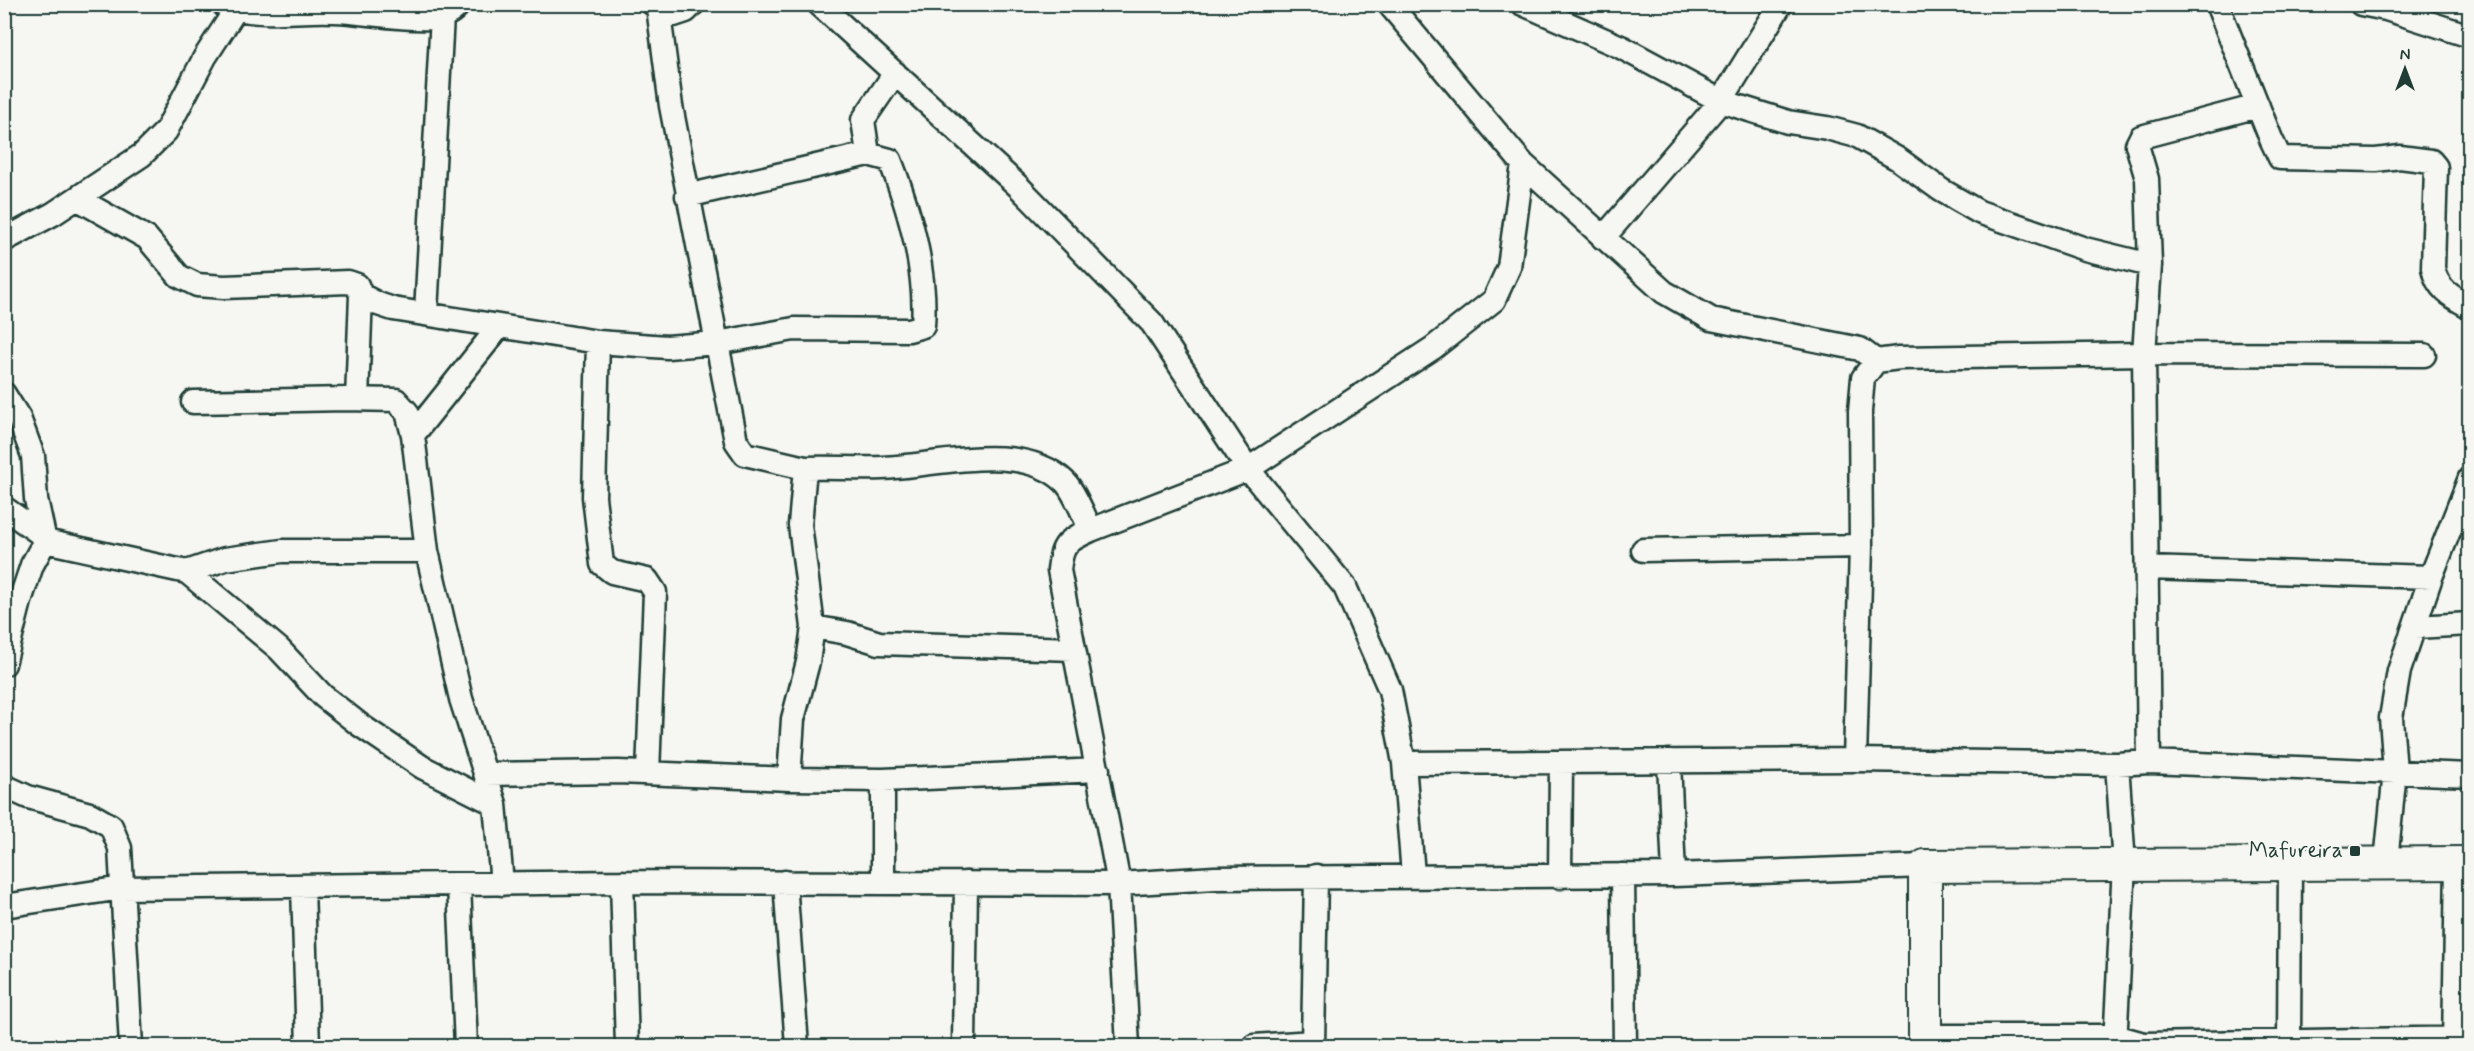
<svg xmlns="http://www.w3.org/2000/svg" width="2474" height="1051" font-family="Mynerve,sans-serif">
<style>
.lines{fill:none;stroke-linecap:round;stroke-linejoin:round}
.street-casing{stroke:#1f3d34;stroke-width:27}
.secondary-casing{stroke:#1f3d34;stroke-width:36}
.street{stroke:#f6f6f2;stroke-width:22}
.secondary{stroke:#f6f6f2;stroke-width:32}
.poi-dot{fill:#1f3d34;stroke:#f6f6f2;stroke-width:2}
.labels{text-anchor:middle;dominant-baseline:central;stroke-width:5;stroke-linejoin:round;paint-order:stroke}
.poi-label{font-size:22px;fill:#1f3d34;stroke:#f6f6f2;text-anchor:end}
</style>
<rect width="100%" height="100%" fill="#f6f6f2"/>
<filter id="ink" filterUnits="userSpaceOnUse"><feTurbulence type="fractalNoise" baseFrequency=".0167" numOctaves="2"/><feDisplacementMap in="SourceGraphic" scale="12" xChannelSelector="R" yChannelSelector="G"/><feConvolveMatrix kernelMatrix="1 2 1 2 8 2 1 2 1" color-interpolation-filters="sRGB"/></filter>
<g filter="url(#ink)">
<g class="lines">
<g class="street-casing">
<path id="street" d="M 653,4 L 674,15 L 686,11 L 693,4
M 819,4 L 1018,186 L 1152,323 L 1248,469 L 1345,587 L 1390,690 L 1404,763 L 1413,875
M 1389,4 L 1523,164 L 1664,292 L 1711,319 L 1860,349 L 1876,361
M 1523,4 L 1621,47 L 1721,101 L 1788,122 L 1827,128 L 1857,136 L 1898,159 L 1941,190 L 1979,212 L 2085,249 L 2150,265
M 2217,4 L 2271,139 L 2280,158 L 2376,160 L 2400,157 L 2431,161 L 2436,167 L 2433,268 C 2437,289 2452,297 2470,307
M 2361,4 L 2386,9 L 2470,36
M 224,5 C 258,18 298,9 334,11 C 366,12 400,20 431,18 C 443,17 453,13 459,4
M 658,7 L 671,106 L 736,441 L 745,454 L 805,468
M 868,154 L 863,120 L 895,73
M 78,199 L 147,238 L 179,276 L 197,285 L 224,287 L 348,282 L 357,285 L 361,295 L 357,399
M 1603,238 L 1721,101 L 1781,4
M 4,240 L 53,214 L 142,155 L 166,131 L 205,57 L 236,9
M 361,295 L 378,304 L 393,309 L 598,342 L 667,347 L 717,343 L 794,329 L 909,330 L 923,326 C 927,270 910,211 890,160 L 868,154 L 687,196
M 426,313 L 442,16
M 598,342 L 594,497 L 602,564 L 612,572 L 647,580 L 655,592 L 648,773
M 4,394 L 19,418 L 33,456 L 36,499 L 45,541 L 32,565 L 20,601 L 4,664
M 193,402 L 346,399 L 396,400 L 407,412 L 413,435 L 427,551 L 461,699 L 495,804 L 502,884
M 413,435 L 499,327
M 4,508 L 38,532 L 45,541 L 187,572 L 279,649 L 323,696 L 360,725 L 422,767 L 495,804
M 1643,550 L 1861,546
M 2147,568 L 2431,577
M 187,572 L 225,559 L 282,551 L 427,551
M 813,627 L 847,633 L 879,643 L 1074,649
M 2415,627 L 2470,624
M 1855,760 L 1861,546 L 1860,411 L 1863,378 L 1876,361 L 1899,358 L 2144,354 L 2424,355
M 1669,761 L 1674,875
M 2149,762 L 2144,354 L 2150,265 L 2147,179 L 2137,145 L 2141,137 L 2258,106
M 1404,763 L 1855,760 L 2117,764 L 2149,762 L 2470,775
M 486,774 L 618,772 L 789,779 L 883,780 L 1098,770
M 789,779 L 793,719 L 808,662 L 813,627 L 800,525 L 805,468 C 831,467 857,469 883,468 C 936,466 1022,440 1065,482 C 1075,492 1084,517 1091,530
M 883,780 L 883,882
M 4,786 L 28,797 L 90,814 L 111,826 L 120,848 L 131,1046
M 2386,862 L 2395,771 L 2391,718 L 2399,671 L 2431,577 L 2470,478
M 1623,875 L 1625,1046
M 1560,877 L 1561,762
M 622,882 L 627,1046
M 785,882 L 797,1046
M 459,885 L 466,1046
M 303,887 L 308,1046
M 4,906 L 122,888 L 622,882 L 1119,884 L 1215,878 L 1674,875 L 1925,866
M 1924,1036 L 2115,1036 L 2144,1044 L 2470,1038
M 964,1046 L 966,883
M 1128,1046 L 1119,884 L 1059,570 C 1062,543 1067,541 1091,530 L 1248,469 L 1433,348 L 1494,300 L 1509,267 L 1523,164
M 1254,1046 L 1313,1042
M 1313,1046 L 1316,876
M 2115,1046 L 2124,864 L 2117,764
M 2289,1046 L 2290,864
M 2454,1046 L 2457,862"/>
</g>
<g class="secondary-casing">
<path id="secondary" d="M 1925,1046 L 1925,866 L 2470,863"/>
</g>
<use href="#street" class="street"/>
<use href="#secondary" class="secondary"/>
</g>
</g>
<rect class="poi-dot" x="2349" y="845" width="12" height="12" rx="3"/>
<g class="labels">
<g class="poi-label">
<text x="2343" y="851">Mafureira</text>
</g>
</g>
<rect width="2474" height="1051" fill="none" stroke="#f6f6f2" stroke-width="24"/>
<rect x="12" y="12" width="2450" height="1027" fill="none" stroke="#1f3d34" stroke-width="2" filter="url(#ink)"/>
<g transform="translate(2405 69)" stroke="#f6f6f2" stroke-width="4.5" paint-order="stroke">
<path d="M0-4.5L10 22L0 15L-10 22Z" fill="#1f3d34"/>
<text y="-9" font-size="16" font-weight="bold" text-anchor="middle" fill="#1f3d34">N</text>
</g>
</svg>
